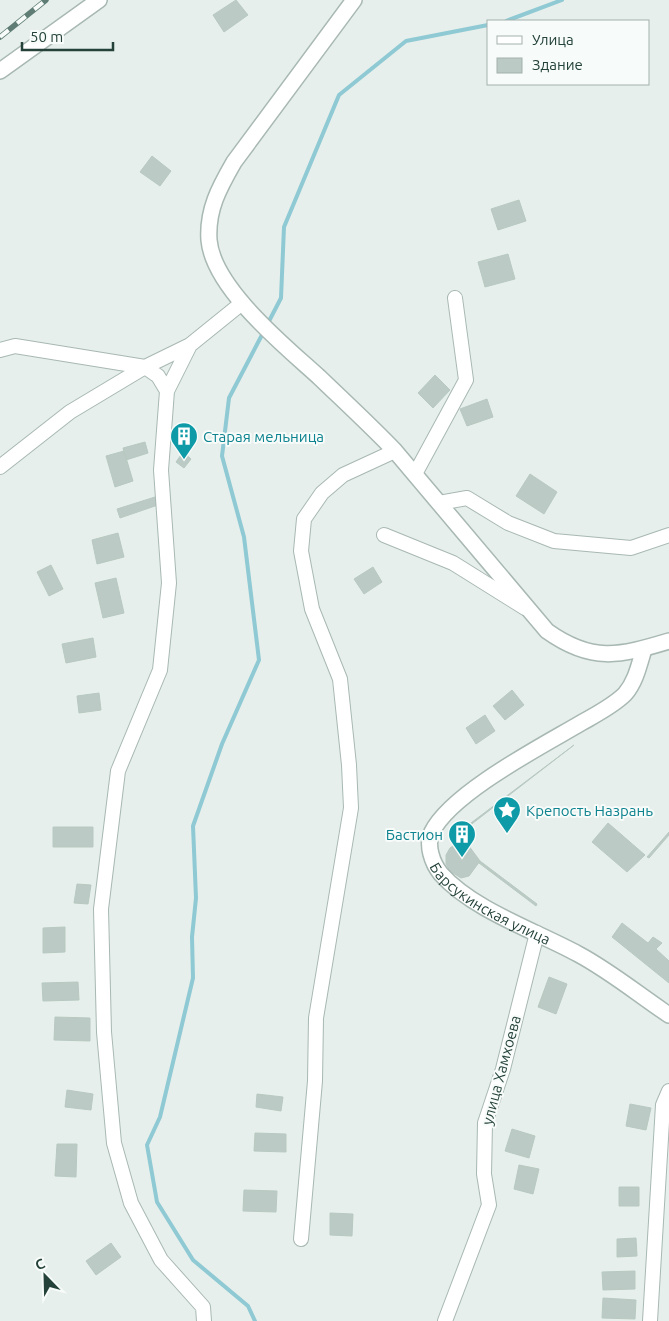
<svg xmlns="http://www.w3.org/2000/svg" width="669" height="1321" font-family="Ubuntu,sans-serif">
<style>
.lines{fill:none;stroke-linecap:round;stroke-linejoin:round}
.stream{stroke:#8ec9d4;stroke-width:4}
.building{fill:#bbcac4;stroke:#b8c9c2}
.minor-casing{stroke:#a8b8b2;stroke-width:16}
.tertiary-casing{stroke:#a8b8b2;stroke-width:18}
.minor{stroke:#fff;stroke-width:14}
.tertiary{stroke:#fff;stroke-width:15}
.rail-casing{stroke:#5f7d75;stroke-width:5.5}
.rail{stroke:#f7fbf9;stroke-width:4;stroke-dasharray:11;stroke-linecap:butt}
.labels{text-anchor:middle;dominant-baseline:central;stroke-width:4;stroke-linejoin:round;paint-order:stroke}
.culture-label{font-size:15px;fill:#0d838f;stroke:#f7fbf9;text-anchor:start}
.street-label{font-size:15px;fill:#24423a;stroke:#f7fbf9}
</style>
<rect width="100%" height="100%" fill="#e6efeb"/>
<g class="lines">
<path class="stream" d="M 506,21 L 562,0
M 267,325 L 281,298 L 284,227 L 339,95 L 406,41 L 488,25
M 255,1321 L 248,1306 L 193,1260 L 157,1202 L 147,1145 L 160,1117 L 193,978 L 192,937 L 196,898 L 193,826 L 222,744 L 259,660 L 244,537 L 222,456 L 229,398 L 264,331"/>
</g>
<path class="building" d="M 236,0 L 248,15 L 224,32 L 213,15 Z
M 152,156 L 171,171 L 160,186 L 140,172 Z
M 519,200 L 526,221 L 498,230 L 491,209 Z
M 508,254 L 515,279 L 485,287 L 478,262 Z
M 435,375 L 450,390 L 433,408 L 418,393 Z
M 487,399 L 493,417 L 467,426 L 460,409 Z
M 145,442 L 148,453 L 126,460 L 123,448 Z
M 124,451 L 133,481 L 115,487 L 106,456 Z
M 183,452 L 191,459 L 184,468 L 176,462 Z
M 530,474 L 557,492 L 544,514 L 516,496 Z
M 155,497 L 158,505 L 120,518 L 117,509 Z
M 118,533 L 124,557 L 97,564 L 92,540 Z
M 51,565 L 63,589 L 49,596 L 37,572 Z
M 373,567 L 382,582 L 364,594 L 354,579 Z
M 116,578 L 124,613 L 103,618 L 95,583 Z
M 93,638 L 96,657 L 66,663 L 62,644 Z
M 512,690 L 524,705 L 505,720 L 493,706 Z
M 99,693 L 101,710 L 79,713 L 77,696 Z
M 485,715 L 495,731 L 476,744 L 466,728 Z
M 574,745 L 464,830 L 468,842 L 466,842 L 463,829 Z
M 608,823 L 645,855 L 627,872 L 592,842 Z
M 53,827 L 93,827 L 93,847 L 53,847 Z
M 669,832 L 669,835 L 649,858 L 647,857 Z
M 466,842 L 480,861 L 469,876 L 461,878 L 450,871 L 446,864 L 446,855 L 450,848 L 457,843 Z
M 480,861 L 537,904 L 536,906 L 479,863 Z
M 77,884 L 91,885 L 88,904 L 74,903 Z
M 622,923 L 648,943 L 653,937 L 662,943 L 656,949 L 669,961 L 669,983 L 612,937 Z
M 65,927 L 65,952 L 43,953 L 43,928 Z
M 549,977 L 567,984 L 556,1014 L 538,1007 Z
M 78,982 L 79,1000 L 43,1001 L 42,983 Z
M 55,1017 L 90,1018 L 90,1041 L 54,1040 Z
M 67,1090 L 93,1094 L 91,1110 L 65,1107 Z
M 257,1094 L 283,1097 L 281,1111 L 256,1107 Z
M 630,1104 L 651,1108 L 646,1130 L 626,1126 Z
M 512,1129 L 535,1136 L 529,1158 L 505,1151 Z
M 255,1133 L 286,1134 L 286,1152 L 254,1151 Z
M 57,1144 L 77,1144 L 76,1177 L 55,1176 Z
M 519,1165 L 539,1169 L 533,1194 L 514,1189 Z
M 619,1187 L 639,1187 L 639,1206 L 619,1206 Z
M 244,1190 L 277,1191 L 276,1212 L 243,1211 Z
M 330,1213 L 353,1214 L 352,1236 L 330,1235 Z
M 636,1238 L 637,1256 L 617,1257 L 617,1239 Z
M 111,1243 L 121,1257 L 96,1275 L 86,1261 Z
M 635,1271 L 635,1289 L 603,1290 L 602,1272 Z
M 603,1298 L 636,1300 L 635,1319 L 602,1318 Z"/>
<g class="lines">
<g class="minor-casing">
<path id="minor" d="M 190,345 L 167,391 L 161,470 L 169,583 L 160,670 L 118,771 L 101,909 L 104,1032 L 114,1143 L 131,1203 L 161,1260 L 203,1307 L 204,1321
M 0,350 L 15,346 L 145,367 L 158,376 L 167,391
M 0,467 L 70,412 L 145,367 L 190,345 L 242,303
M 415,474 L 466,380 L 455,298
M 439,503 L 467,498 L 508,523 L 554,541 L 631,548 L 669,535
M 384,535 L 453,563 L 525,608
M 301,1239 L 315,1081 L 316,1018 L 351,808 L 349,765 L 340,679 L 312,609 L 301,551 L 304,519 L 322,493 L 343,475 L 395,451
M 445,1321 L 489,1205 L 484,1174 L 485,1123 L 503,1069 L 537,933
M 650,1321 L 663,1105 L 669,1091"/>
</g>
<g class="tertiary-casing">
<g id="tertiary">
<path d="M 354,0 L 234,162 C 219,188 207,210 209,240 C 213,288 285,346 319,377 C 345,402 371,426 395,451 L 547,631 C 592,663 619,656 669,641"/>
<path d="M 0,71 L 99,0"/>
<path id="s1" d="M 644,649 C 639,665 636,681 625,694 C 613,706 595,715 581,723 C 542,746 451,793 432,832 C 426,845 432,863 441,874 C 473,910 536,931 578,954 C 610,971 639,995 669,1015"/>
</g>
</g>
<use href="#minor" class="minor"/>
<use href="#tertiary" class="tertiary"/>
<g class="rail-casing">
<path id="rail" d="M 0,37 L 46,0"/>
</g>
<use href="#rail" class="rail"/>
</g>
<defs>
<g id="building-pin" transform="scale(1.4375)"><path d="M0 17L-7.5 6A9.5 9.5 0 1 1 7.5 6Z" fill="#0f9aa8" stroke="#f7fbf9"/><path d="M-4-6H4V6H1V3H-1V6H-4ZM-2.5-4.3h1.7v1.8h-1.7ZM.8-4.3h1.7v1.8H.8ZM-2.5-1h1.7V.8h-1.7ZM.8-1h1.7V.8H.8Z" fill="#fff"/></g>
<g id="sight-pin" transform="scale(1.4375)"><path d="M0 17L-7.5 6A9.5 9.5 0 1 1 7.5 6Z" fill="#0f9aa8" stroke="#f7fbf9"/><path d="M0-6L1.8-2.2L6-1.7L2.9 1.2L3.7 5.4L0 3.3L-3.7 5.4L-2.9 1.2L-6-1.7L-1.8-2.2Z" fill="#fff"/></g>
</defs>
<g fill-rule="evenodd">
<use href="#building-pin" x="184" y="436"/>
<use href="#sight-pin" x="507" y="810"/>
<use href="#building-pin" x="462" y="834"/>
</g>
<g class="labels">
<g class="culture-label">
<text x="203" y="436">Старая мельница</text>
<text x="526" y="810">Крепость Назрань</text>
<text x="443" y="834" text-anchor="end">Бастион</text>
</g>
<g class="street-label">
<text stroke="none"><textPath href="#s1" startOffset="391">Барсукинская улица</textPath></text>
<text transform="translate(501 1070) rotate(-75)">улица Хамхоева</text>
</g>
</g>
<rect x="487" y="20" width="162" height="65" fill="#f7fbf9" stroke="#a3b1ad"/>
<rect x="497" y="36" width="25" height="8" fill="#ffffff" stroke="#a3b1ad"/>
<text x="532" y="45" font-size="15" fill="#24423a">Улица</text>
<rect x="497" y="58" width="25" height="15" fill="#bbcac4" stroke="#a3b1ad"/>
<text x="532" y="70" font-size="15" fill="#24423a">Здание</text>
<g transform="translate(45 1276) rotate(337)" stroke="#f7fbf9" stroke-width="4" paint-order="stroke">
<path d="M0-4L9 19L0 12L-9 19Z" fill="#24423a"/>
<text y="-8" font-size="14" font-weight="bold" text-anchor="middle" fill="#24423a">С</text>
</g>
<path d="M22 42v8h91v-8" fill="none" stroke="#24423a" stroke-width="2.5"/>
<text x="30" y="42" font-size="15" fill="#24423a" stroke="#f7fbf9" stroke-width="4" paint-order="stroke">50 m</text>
</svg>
